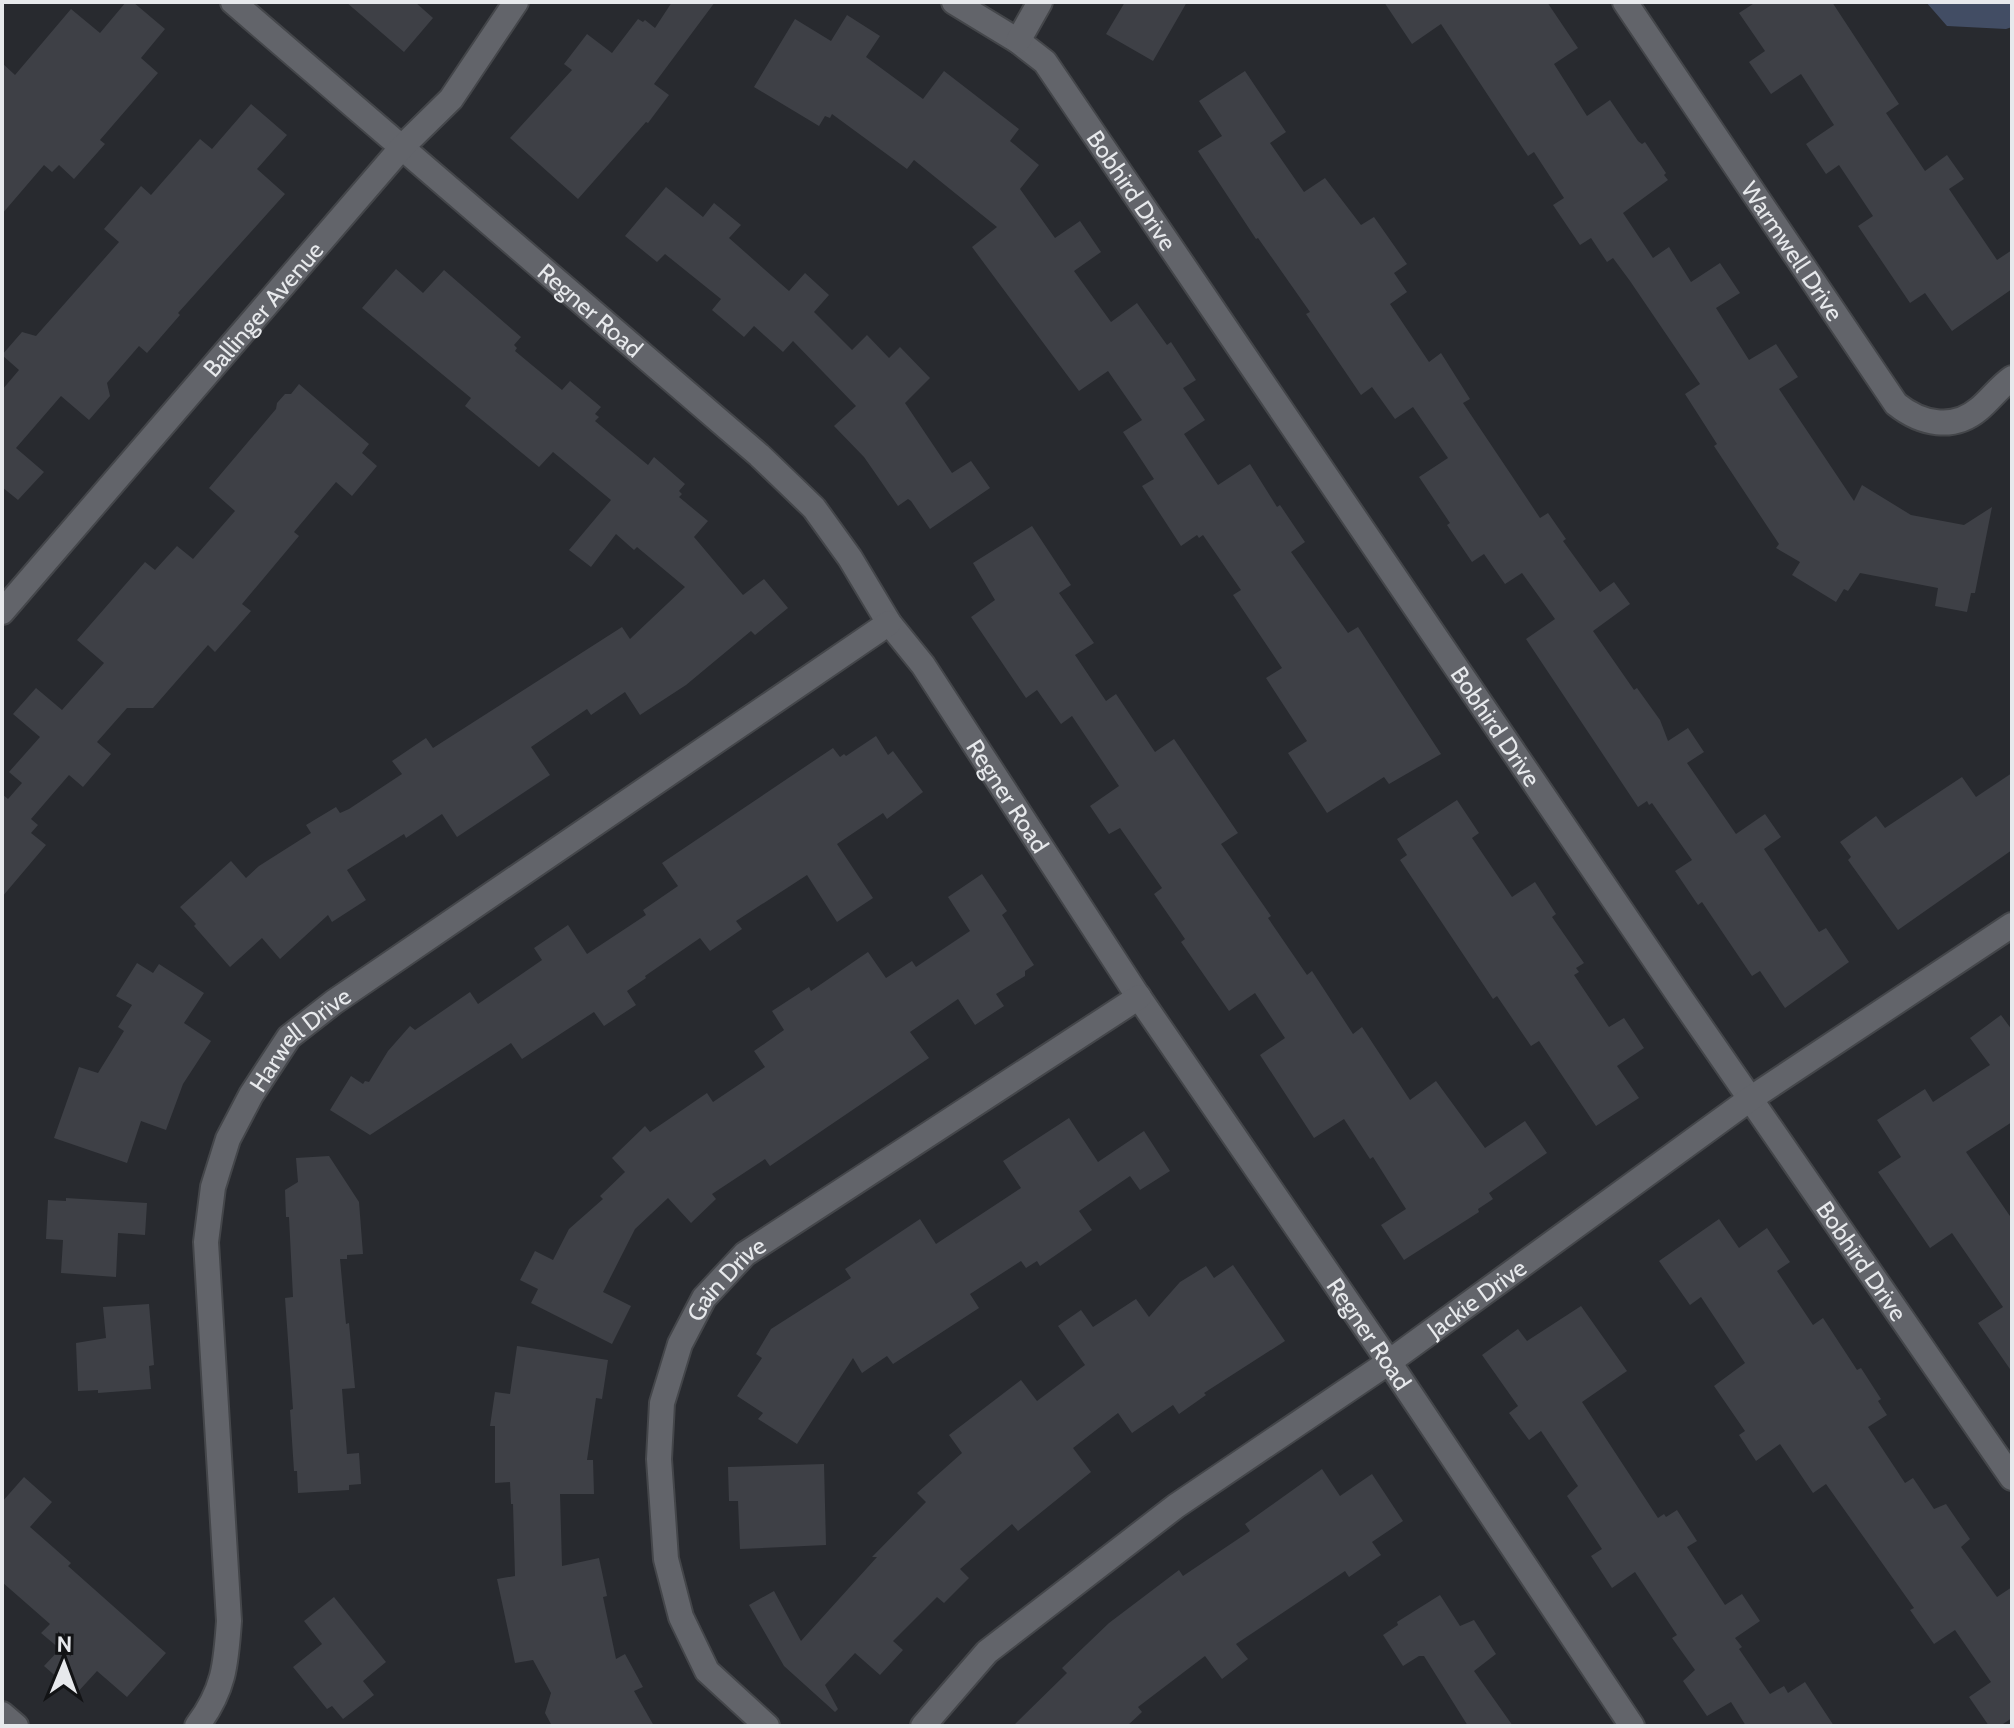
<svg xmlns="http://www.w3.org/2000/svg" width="2014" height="1728" font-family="Cabin,sans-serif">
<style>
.green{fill:#424d64}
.building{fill:#3e4046}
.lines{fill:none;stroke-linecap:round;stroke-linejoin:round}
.street-casing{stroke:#44464a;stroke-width:28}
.street{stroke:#62646a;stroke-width:24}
.labels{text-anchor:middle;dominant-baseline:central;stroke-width:6;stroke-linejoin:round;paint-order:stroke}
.street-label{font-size:24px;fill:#e7e9ec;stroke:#121315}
</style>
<rect width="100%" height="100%" fill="#282a2f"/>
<path class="green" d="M 1926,2 L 2012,2 L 2012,27 L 2006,29 L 1947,26 Z"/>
<path class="building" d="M 126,2 L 133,2 L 165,29 L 141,58 L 158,73 L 100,140 L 105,144 L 74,179 L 59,165 L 52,172 L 44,165 L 2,214 L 2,63 L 15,75 L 71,9 L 100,33 Z
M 346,2 L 415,2 L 433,18 L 404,52 Z
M 672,2 L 715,2 L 654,84 L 669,95 L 648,123 L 646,122 L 578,199 L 510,138 L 572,70 L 564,64 L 587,34 L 612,53 L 638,19 L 643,22 L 645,20 L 655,28 Z
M 1125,2 L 1187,2 L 1153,61 L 1106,34 Z
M 1384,2 L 1547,2 L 1578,48 L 1554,64 L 1587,116 L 1610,100 L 1638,141 L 1642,144 L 1645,142 L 1666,173 L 1664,175 L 1668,180 L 1623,213 L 1653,258 L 1669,247 L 1691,282 L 1720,263 L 1740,293 L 1716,308 L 1749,360 L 1776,344 L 1798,377 L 1779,389 L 1854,501 L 1862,485 L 1911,515 L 1964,525 L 1992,507 L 1975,593 L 1971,593 L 1967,612 L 1935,606 L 1938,588 L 1860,573 L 1848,591 L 1844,589 L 1836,602 L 1792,575 L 1800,562 L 1776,548 L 1779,544 L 1714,446 L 1717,444 L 1685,394 L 1700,384 L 1630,281 L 1613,258 L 1607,262 L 1591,238 L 1580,245 L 1553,205 L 1564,198 L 1534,152 L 1528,156 L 1441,24 L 1412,44 Z
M 1756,2 L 1832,2 L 1899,104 L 1886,113 L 1925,171 L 1947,155 L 1964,179 L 1949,189 L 1997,260 L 2012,250 L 2012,289 L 1952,331 L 1925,293 L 1910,303 L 1858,226 L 1873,216 L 1839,165 L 1826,174 L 1806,144 L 1834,125 L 1801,74 L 1771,94 L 1749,62 L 1765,51 L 1739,13 Z
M 847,15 L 880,36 L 866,57 L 923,99 L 944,71 L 1019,129 L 1010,141 L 1039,165 L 1020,189 L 1055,238 L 1080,221 L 1101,252 L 1074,271 L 1111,322 L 1137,303 L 1167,345 L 1171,342 L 1196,380 L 1183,388 L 1205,420 L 1184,434 L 1218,485 L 1250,464 L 1277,507 L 1280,505 L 1305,542 L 1291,552 L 1348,633 L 1358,627 L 1441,754 L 1389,784 L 1384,777 L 1327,813 L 1288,753 L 1307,741 L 1266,678 L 1282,668 L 1233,595 L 1241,590 L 1203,535 L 1199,538 L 1197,535 L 1181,546 L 1142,486 L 1154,479 L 1123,432 L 1142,420 L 1108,371 L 1079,391 L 972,247 L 997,227 L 914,160 L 907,169 L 832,114 L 830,118 L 825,116 L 819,126 L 754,87 L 795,19 L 831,41 Z
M 1245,71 L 1286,132 L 1270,143 L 1304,192 L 1325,178 L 1361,225 L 1374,217 L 1407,264 L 1394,273 L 1407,292 L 1390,304 L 1429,362 L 1441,353 L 1470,399 L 1463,403 L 1540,518 L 1548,513 L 1566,539 L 1563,541 L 1600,592 L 1614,582 L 1630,604 L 1593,631 L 1634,690 L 1637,688 L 1660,720 L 1668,741 L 1688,728 L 1704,752 L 1687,763 L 1736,834 L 1765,814 L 1781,837 L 1764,849 L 1819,932 L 1826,928 L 1849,962 L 1785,1008 L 1760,971 L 1752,976 L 1702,902 L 1698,905 L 1675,871 L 1692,860 L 1652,803 L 1649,805 L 1647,801 L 1638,807 L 1526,639 L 1555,619 L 1522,573 L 1505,584 L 1484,554 L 1472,562 L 1447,525 L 1450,523 L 1419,477 L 1448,458 L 1413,407 L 1395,419 L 1372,387 L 1361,395 L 1306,314 L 1310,312 L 1258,238 L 1256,239 L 1198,151 L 1222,136 L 1199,101 Z
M 251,104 L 287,135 L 257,169 L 285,194 L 178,313 L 180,315 L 147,353 L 139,346 L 107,383 L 110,396 L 89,420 L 61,396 L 16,448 L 44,472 L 18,500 L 2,487 L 2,390 L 19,370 L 2,355 L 22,332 L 36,336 L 119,242 L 104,229 L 141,186 L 151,195 L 200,139 L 212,149 Z
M 666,187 L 703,217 L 714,203 L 741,225 L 729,238 L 789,291 L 805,273 L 829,295 L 814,312 L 852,350 L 867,335 L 889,358 L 900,347 L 930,378 L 905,403 L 952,473 L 971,461 L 990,488 L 930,529 L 911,501 L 908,499 L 898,506 L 864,457 L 834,426 L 856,406 L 793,341 L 783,352 L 754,326 L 744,337 L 712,310 L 721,299 L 665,254 L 657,262 L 625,236 Z
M 396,269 L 423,293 L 444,270 L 521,337 L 514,345 L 517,348 L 515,351 L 562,390 L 570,381 L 601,407 L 595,414 L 599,417 L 595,421 L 648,465 L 654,457 L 685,484 L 679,491 L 682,494 L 679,497 L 708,521 L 694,537 L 743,595 L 764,579 L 788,608 L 755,635 L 751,631 L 686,685 L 640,715 L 625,692 L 591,715 L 587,709 L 531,747 L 550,775 L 457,837 L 442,814 L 406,838 L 404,834 L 347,870 L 366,900 L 332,922 L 328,915 L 280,959 L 262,938 L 230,967 L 194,926 L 196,924 L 180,907 L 231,861 L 246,878 L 259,866 L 311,833 L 306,825 L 336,807 L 340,813 L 349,809 L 402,774 L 392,761 L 426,738 L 433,748 L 622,627 L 630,639 L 685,587 L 637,547 L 634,550 L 616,534 L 591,567 L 569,550 L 611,500 L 553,452 L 539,467 L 465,406 L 471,398 L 362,308 Z
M 299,384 L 369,444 L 362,453 L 377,466 L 352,496 L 336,482 L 294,532 L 299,536 L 242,604 L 251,611 L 215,652 L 208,645 L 153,708 L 127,708 L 97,742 L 111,754 L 83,787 L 69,775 L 31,819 L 38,825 L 31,833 L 46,845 L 2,897 L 2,794 L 8,799 L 22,783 L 9,772 L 40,737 L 13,714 L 36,688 L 62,710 L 104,663 L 77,640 L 145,562 L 155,570 L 177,546 L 193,559 L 235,511 L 209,488 L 276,409 L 277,403 L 285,394 L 291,394 Z
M 1032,526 L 1071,585 L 1059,593 L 1094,643 L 1075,655 L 1106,701 L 1116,694 L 1155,752 L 1174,739 L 1238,833 L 1221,844 L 1271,916 L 1268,918 L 1307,975 L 1312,971 L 1353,1034 L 1362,1027 L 1410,1100 L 1436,1081 L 1485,1148 L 1525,1121 L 1547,1153 L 1489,1193 L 1493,1199 L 1478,1209 L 1479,1212 L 1404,1260 L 1381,1225 L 1406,1209 L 1373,1157 L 1370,1159 L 1344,1119 L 1314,1138 L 1260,1055 L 1285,1038 L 1255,993 L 1229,1011 L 1181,942 L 1185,939 L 1154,894 L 1162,888 L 1120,828 L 1109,834 L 1090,806 L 1119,786 L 1072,716 L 1061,724 L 1037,690 L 1026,698 L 971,617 L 995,600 L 973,563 Z
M 876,736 L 888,755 L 893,751 L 923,792 L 887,819 L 883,813 L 837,844 L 873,898 L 837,922 L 807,875 L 736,921 L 742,929 L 710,951 L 700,938 L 645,976 L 646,978 L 627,991 L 636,1005 L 604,1026 L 594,1012 L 522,1059 L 511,1043 L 370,1135 L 330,1110 L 351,1076 L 363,1084 L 365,1081 L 369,1082 L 388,1051 L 410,1026 L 415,1030 L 470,992 L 478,1004 L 542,960 L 534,948 L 568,925 L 587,954 L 646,915 L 643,910 L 678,886 L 662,863 L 833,748 L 840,757 L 844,754 L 846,756 Z
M 2012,773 L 2012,850 L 1898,930 L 1848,860 L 1851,857 L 1840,842 L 1876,816 L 1885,828 L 1962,777 L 1976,797 Z
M 1457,800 L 1479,833 L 1472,838 L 1512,897 L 1535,882 L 1556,914 L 1552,917 L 1584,963 L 1576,968 L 1579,972 L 1574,975 L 1609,1027 L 1624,1018 L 1644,1048 L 1617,1066 L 1639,1098 L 1596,1126 L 1539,1041 L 1531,1046 L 1497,996 L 1493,999 L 1400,860 L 1407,855 L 1397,839 Z
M 982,874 L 1007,911 L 1002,915 L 1034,965 L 1025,971 L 1025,976 L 996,994 L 1004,1006 L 975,1025 L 958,999 L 910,1032 L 929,1058 L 770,1166 L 765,1159 L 712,1194 L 716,1199 L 691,1223 L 668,1198 L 635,1229 L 603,1292 L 631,1306 L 612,1344 L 531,1303 L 538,1289 L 520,1280 L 535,1251 L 553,1260 L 569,1229 L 603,1199 L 600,1196 L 625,1172 L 612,1158 L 645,1126 L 650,1132 L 707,1093 L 713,1102 L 765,1067 L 754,1051 L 784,1030 L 772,1011 L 809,987 L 811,991 L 868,952 L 886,978 L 912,961 L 916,967 L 970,931 L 948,897 Z
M 137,963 L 153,973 L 159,964 L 204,993 L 184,1023 L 211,1041 L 183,1084 L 166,1130 L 141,1121 L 127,1163 L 54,1138 L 79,1067 L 98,1073 L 124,1031 L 118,1027 L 132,1005 L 116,996 Z
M 2001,1015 L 2012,1030 L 2012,1122 L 1966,1152 L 2012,1219 L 2012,1372 L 1978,1323 L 2003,1307 L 1952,1233 L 1930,1248 L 1878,1172 L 1901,1157 L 1877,1120 L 1925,1089 L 1933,1102 L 1990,1065 L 1970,1038 Z
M 1069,1118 L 1098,1162 L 1144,1131 L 1170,1171 L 1140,1190 L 1130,1176 L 1079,1211 L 1092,1230 L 1040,1266 L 1037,1261 L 1026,1268 L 1021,1261 L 970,1294 L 979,1308 L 893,1364 L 887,1356 L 862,1373 L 853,1358 L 797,1444 L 758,1419 L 763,1413 L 737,1396 L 762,1358 L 756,1354 L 771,1329 L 851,1278 L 845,1269 L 920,1219 L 936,1244 L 1021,1188 L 1003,1161 Z
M 329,1156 L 359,1202 L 363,1254 L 347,1255 L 347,1259 L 340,1259 L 346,1324 L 349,1323 L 355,1388 L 342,1389 L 347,1454 L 359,1453 L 361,1484 L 349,1485 L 349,1490 L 298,1493 L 297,1471 L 294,1471 L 290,1410 L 293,1409 L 285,1298 L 293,1297 L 289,1217 L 286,1217 L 285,1190 L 298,1182 L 296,1158 Z
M 66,1198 L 147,1203 L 145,1235 L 118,1233 L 116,1277 L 61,1273 L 63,1240 L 46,1239 L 48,1200 L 66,1201 Z
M 1719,1219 L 1739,1248 L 1767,1228 L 1790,1262 L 1777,1271 L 1813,1325 L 1823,1318 L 1857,1370 L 1861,1368 L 1881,1399 L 1878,1401 L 1887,1415 L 1868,1427 L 1905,1483 L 1913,1478 L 1934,1509 L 1946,1504 L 1970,1539 L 1961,1547 L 1997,1597 L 2012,1587 L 2012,1718 L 2000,1726 L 1989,1726 L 1969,1697 L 1991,1682 L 1955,1630 L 1934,1644 L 1910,1610 L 1914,1608 L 1826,1484 L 1813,1493 L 1780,1444 L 1756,1461 L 1739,1435 L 1745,1431 L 1714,1386 L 1745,1363 L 1701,1297 L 1690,1305 L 1659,1261 Z
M 1233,1265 L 1285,1341 L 1204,1393 L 1206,1395 L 1179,1414 L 1173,1405 L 1132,1433 L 1118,1413 L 1073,1448 L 1091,1472 L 1018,1531 L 1012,1524 L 960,1569 L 969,1578 L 944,1603 L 937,1597 L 893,1641 L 903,1650 L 880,1675 L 855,1653 L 825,1685 L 838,1709 L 835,1712 L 784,1666 L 749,1605 L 774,1591 L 801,1641 L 877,1557 L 872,1557 L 926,1502 L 917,1493 L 962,1453 L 949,1435 L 1021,1380 L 1037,1401 L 1085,1365 L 1058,1326 L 1081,1310 L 1093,1327 L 1136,1299 L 1149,1317 L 1180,1282 L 1206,1266 L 1214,1278 Z
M 149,1304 L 154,1365 L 149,1366 L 151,1389 L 98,1393 L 98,1390 L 78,1391 L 76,1343 L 106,1338 L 103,1307 Z
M 1581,1306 L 1627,1371 L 1582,1402 L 1658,1518 L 1664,1514 L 1666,1517 L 1677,1510 L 1697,1541 L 1687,1547 L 1725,1605 L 1742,1594 L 1760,1621 L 1735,1638 L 1742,1647 L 1739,1649 L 1770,1694 L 1784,1686 L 1788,1693 L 1805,1682 L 1834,1726 L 1746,1726 L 1731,1702 L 1707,1716 L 1683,1681 L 1695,1670 L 1672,1638 L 1677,1635 L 1635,1572 L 1612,1588 L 1591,1556 L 1602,1549 L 1567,1496 L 1578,1486 L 1541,1431 L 1529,1440 L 1509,1413 L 1518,1406 L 1482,1355 L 1518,1329 L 1527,1341 Z
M 517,1346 L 608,1360 L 602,1399 L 596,1398 L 587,1460 L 593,1460 L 594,1494 L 560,1494 L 562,1566 L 599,1558 L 607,1596 L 603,1597 L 616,1659 L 625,1654 L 643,1687 L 634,1691 L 654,1726 L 552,1726 L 545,1713 L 551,1693 L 533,1660 L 515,1663 L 497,1579 L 515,1576 L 513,1504 L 511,1504 L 510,1482 L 495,1483 L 495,1426 L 490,1426 L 495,1392 L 510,1394 Z
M 824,1464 L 826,1545 L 740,1549 L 738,1501 L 729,1501 L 728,1467 Z
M 1322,1469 L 1340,1496 L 1372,1474 L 1403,1521 L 1372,1542 L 1381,1555 L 1349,1577 L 1345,1571 L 1236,1644 L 1248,1659 L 1222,1679 L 1205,1656 L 1138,1707 L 1142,1712 L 1127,1726 L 1013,1726 L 1067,1673 L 1062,1668 L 1109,1623 L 1179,1570 L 1183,1576 L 1250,1531 L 1245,1524 Z
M 24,1477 L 52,1502 L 30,1527 L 71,1563 L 68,1566 L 166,1653 L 127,1697 L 97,1671 L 76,1694 L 44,1666 L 60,1649 L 41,1633 L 50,1624 L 2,1582 L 2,1502 Z
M 1440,1595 L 1460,1626 L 1474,1620 L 1496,1654 L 1474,1671 L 1513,1726 L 1468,1726 L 1424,1656 L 1419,1656 L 1403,1666 L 1383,1635 L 1398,1625 L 1397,1622 Z
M 334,1597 L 386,1662 L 363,1681 L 374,1695 L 343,1719 L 332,1706 L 327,1709 L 293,1667 L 322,1644 L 304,1621 Z"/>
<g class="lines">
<g class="street-casing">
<g id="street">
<path id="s1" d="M 233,2 L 759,455 L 814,508 L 850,558 L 889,623 L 923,665 L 1136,993 L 1389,1362 L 1632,1726"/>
<path id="s2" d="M 954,2 L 1018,41 L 1045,62 L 1680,997 L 2012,1478"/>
<path id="s3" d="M 1625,2 L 1896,404 C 1921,424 1953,431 1979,409 C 1991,399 1999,387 2012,378"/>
<path d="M 1018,41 L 1040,2"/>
<path id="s4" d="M 2,612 L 403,146 L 451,99 L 516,2"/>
<path d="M 2,1714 L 16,1726"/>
<path id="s5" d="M 197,1726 C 224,1690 226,1665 229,1621 L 206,1242 L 213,1187 L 228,1139 L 251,1095 L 289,1037 L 334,1002 L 889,623"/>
<path id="s6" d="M 767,1726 L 707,1671 L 681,1617 L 666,1559 L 659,1459 L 662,1403 L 680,1344 L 704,1298 L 745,1254 L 1139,997"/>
<path id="s7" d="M 923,1726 L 987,1652 L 1176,1506 L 1389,1362 L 1750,1099 L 2012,925"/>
</g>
</g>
<use href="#street" class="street"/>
</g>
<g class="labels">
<g class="street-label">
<text stroke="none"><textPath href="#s2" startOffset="264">Bobhird Drive</textPath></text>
<text stroke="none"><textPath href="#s3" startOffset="300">Warmwell Drive</textPath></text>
<text stroke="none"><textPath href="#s1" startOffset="472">Regner Road</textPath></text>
<text stroke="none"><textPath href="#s4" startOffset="400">Ballinger Avenue</textPath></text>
<text stroke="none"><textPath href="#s2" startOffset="912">Bobhird Drive</textPath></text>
<text stroke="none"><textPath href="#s1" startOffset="1118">Regner Road</textPath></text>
<text stroke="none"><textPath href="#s5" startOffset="722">Harwell Drive</textPath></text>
<text stroke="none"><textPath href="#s2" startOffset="1560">Bobhird Drive</textPath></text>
<text stroke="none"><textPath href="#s6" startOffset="500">Gain Drive</textPath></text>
<text stroke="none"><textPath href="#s7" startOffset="702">Jackie Drive</textPath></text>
<text stroke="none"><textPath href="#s1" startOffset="1766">Regner Road</textPath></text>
</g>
</g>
<rect width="2014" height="1728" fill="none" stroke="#e7e9ec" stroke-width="8"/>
<g transform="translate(64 1664) rotate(1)" stroke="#121315" stroke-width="6" paint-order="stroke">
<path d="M0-6L14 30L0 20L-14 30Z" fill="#e7e9ec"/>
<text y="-12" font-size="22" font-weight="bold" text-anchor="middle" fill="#e7e9ec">N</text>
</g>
</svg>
